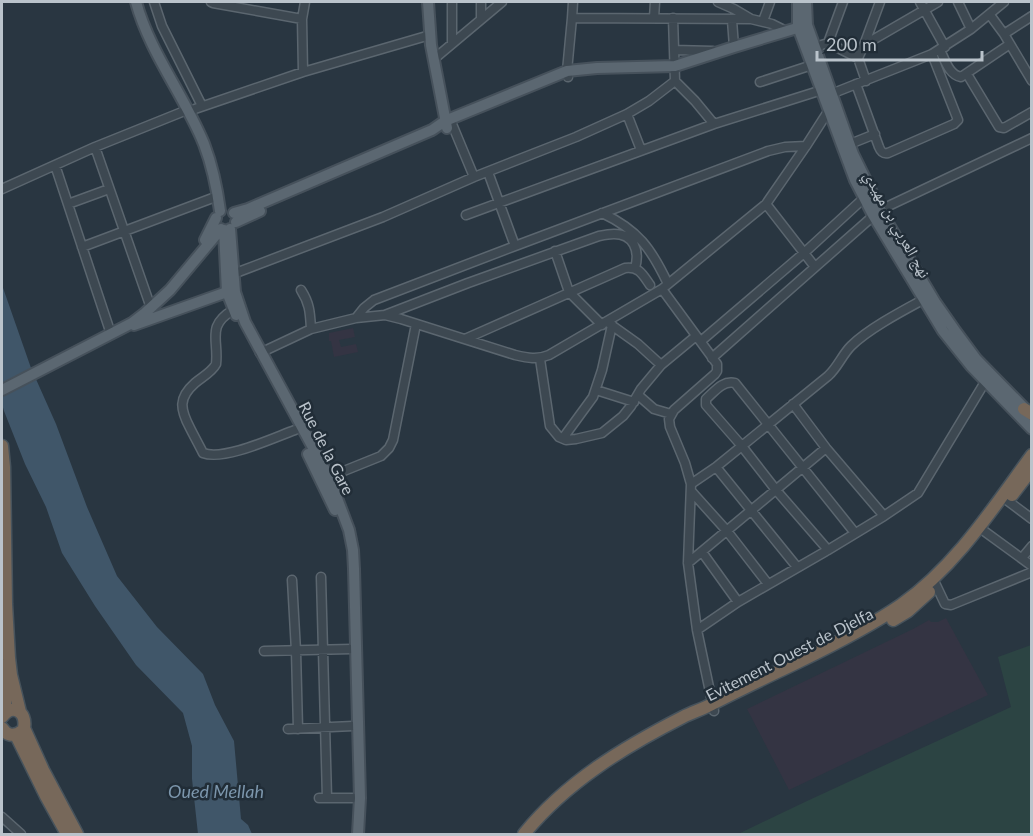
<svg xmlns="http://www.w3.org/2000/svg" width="1033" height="836" font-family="Lato,'Noto Naskh Arabic',sans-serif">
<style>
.medical{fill:#343443}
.green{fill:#2c4443}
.water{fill:#405669}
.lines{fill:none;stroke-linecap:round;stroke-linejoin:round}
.minor-casing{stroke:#5b666f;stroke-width:11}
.major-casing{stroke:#46515b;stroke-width:14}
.highway-casing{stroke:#47535c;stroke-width:15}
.minor{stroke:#3d4851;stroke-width:8}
.major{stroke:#5b6771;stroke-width:10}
.highway{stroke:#77685a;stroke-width:12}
.labels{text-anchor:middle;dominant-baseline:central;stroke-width:5;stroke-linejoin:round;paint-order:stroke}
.street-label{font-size:16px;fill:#bac3cb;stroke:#212d37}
.water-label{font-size:18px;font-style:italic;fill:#7c96ac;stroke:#212d37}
</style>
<rect width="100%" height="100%" fill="#293641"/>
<path class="medical" d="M 353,328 L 355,337 L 339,340 L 341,347 L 356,344 L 358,352 L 334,357 L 331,341 L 329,341 L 329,333 Z
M 946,618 L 988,695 L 789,790 L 747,709 L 913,629 L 929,620 L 931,622 L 938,622 Z"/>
<path class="green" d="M 1031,645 L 1031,834 L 738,834 L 807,801 L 1011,707 L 998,657 Z"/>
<path class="water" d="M 2,285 L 31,368 L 56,424 L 87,507 L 117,576 L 157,627 L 203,674 L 215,705 L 234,741 L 241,819 L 248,825 L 252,834 L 198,834 L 192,779 L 192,746 L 183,713 L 136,665 L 95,606 L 62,553 L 46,507 L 25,464 L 4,411 L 2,404 Z"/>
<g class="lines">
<g class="minor-casing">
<path id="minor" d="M 154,2 L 162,26 L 202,106
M 211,2 L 213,3 L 302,19
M 452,2 L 452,43
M 718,2 L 734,9 L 751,19 L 772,24 L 786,31
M 920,2 L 945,47
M 958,2 L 971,29
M 990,15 L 1004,34 L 1032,81
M 572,18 L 751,19
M 654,18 L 655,2
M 673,18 L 675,81 L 695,101 L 714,124
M 481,19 L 481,2
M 732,20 L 734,47
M 763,21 L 770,2
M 1004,34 L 1032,16
M 828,43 L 858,58 L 866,81
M 864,45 L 880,2
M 815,47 L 828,43 L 843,2
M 674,50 L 713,51
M 940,50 C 945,60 949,75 961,77 L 1010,44
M 858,58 L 864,45 L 938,2
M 434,59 L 502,2
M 303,72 L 302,19 L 305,2
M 967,74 L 999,127 L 1004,128 L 1032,112
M 568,77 L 567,71 L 572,18 L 573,2
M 760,82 L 812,65
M 856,84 L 879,147 C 881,152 883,154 888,153 L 954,124 L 958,120 L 932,54
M 826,96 L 932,54 L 971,29 L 1004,2
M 192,110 L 303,72 L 430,35
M 627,114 L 641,150
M 452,124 L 474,177
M 850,144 L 875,134
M 95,147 L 151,308
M 55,165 L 111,334
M 488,172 L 515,246
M 2,189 L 95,147 L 187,110
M 68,204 L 109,189
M 766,204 L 815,267
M 602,213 C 638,230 651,248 668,284
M 466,215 L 714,124 L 822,90
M 82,247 L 218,196
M 555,251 L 569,292 L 602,325
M 233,274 L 383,217 L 474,177 L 576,137 L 627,114 L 649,101 L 675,81
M 662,289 L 717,364 L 717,371 L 715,374 L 674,410 L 669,419 L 670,427 L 685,463 L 691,484 L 688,563 L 697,630 L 714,711
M 301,290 C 310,304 310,313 311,329
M 233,310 C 206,326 219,340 216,364 C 212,372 202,377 195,383 C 178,398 180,409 190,428 C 194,436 199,445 203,453 C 224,461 273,438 295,430
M 385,315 L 468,283 L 599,236 C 604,235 609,234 614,234 C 634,234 640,251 635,268
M 356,318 L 364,308 L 374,300 L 515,246 L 768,151 L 785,147 L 806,146
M 610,324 L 638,344 L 661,365
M 465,339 L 625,268 C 639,266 643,275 650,285
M 701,341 L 804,253 L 864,198
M 260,353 L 311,329 L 356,318 L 385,315 L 401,319 L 515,355 C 528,358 537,360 549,355 L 662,289 L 766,204 L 806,146 L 829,110 L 831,109
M 712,358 L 880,210 L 1032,138
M 540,359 L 550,426 L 559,437 L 566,440 L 576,439 L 602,433 L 623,416 L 631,406 L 641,389 L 661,365 L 696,336
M 596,390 L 634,402
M 638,395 L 654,409 L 671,414
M 793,404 L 826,448 L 884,516
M 563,438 L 593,397 L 602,370 L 612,325
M 716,467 L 797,567
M 324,479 L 381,456 L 389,448 L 393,440 L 416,324
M 691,484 L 716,467 L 828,376 C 838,367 842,355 851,346 C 869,328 906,309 928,297
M 691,491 L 727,531 L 768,584
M 1008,501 L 1032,519
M 984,531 L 1032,566
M 828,550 L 776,490 L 741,445 L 706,405 L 706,399 C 715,391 723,380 735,383 L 855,533
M 702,552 L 738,602
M 1022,558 L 1032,546
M 688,563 L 826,448
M 321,577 L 327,798
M 292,580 L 296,651 L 298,729
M 936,585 L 945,604 L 951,605 L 1032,572
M 697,630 L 738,602 L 828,550 L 884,516 L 918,493 L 988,377
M 264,651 L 352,649
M 288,729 L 353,726
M 319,798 L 353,798
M 2,817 L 21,834"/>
</g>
<g class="major-casing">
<path id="major" d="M 136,2 C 150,53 184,95 204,144 C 212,165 217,188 220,211
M 428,2 L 431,45 L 447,128
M 798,2 L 798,27 L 855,180 L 873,215 L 943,331 L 971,366 L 1032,429
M 806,2 L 807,25 L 836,106 L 853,154 L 883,215 L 935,302 L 956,332 L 976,359 L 1029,413
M 234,213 L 248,209 L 432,130 L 445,121 L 567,71 L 597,68 L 675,66 L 734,47 L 807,25
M 236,222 L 260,211
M 230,229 L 235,292 L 245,322 L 329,477 L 349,530 L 353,550 L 354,569 L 360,798 L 358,834
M 224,230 L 227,292 L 236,315
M 205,240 L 216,218
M 134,325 L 227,292
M 2,390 L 132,323 L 145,313 L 170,290 L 221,229
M 308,454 L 335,510"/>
</g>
<g class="highway-casing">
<path id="highway" d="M 1024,409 L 1032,414
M 2,446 L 4,467 L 6,604 L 9,658 L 11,675 L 20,712
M 1012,495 L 1032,469
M 893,620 L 908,611 L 929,592
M 2,666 L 5,688 L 5,713
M 2,717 C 12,703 27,711 24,728 L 43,770 L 77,834
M 2,728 C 7,736 14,737 22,731
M 16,735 L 46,796 L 67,834
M 524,834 C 566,782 624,747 683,717 C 693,712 703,709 712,704 C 741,689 769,676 798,662 C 833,645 869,627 901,605 C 956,566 993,508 1032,455"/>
</g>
<use href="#minor" class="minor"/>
<use href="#major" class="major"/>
<use href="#highway" class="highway"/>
</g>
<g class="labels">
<g class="street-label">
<text transform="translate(898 224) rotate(61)">نهج العربي بن مهيدي</text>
<text transform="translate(327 448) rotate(63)">Rue de la Gare</text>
<text transform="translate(789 654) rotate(-27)">Evitement Ouest de Djelfa</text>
</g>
<g class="water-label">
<text x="216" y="791">Oued Mellah</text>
</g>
</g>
<rect width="1033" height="836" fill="none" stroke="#bac3cb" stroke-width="6"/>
<path d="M817 51v9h165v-9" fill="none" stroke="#bac3cb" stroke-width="3"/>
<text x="826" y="51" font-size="18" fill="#bac3cb" stroke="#212d37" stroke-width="4.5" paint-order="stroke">200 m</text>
</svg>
